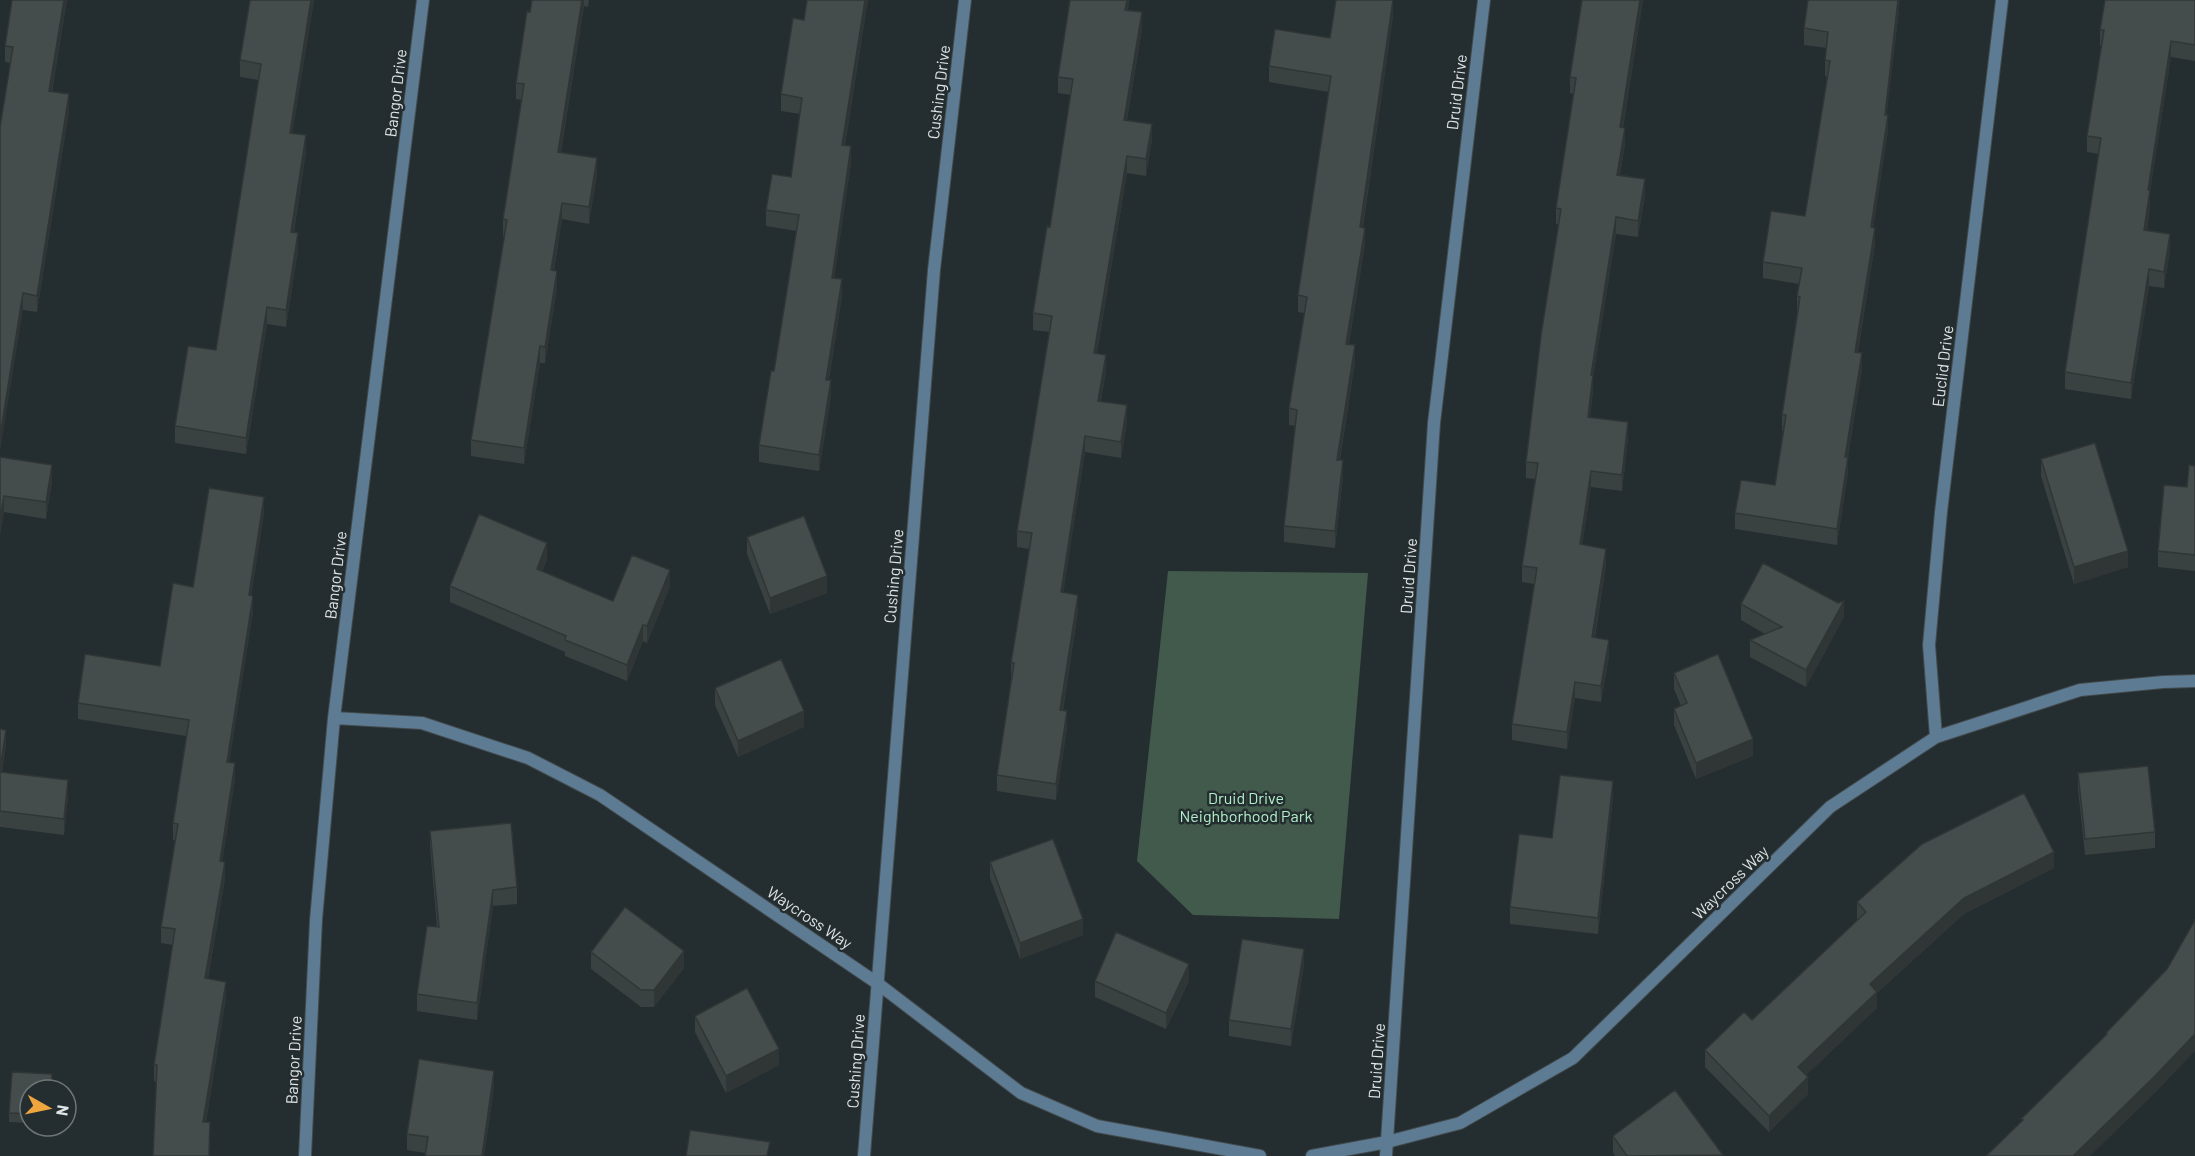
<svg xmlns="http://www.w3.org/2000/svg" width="2195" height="1156" font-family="Barlow,sans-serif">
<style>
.green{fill:#425a4b}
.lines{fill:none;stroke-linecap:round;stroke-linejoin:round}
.street-casing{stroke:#424a4c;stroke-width:14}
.street{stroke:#5d7b93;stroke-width:12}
.wall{fill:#3a4241}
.shaded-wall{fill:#303635}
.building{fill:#444d4c;stroke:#303635;stroke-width:1.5}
.labels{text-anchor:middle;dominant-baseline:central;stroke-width:5;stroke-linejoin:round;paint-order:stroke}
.street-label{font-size:16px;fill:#dfe4e5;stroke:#242d2f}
.park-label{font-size:16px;fill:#b0efc8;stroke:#242d2f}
</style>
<rect width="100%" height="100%" fill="#242d2f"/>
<path class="green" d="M 1168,571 L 1368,573 L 1339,919 L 1193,915 L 1137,861 Z"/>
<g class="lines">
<g class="street-casing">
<path id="street" d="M 334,718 L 422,723 L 528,758 L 600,795 L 877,983 L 1021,1093 L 1097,1126 L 1260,1156
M 1936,737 L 1929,645 L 1941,512 L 2002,0
M 305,1156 L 316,920 L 334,718 L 423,0
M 864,1156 L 934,270 L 965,0
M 1312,1156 L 1387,1142 L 1460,1123 L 1573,1058 L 1830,807 L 1936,737 L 2080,690 L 2163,682 L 2195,681
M 1386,1156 L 1434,423 L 1484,0"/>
</g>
<use href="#street" class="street"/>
</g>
<path class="wall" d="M 12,0 L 67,0 L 52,92 L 69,111 L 37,312 L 23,310 L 10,63 L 5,62 L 5,46 Z
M 250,0 L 314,0 L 292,133 L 306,152 L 294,232 L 298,250 L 286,327 L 267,324 L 246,454 L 175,443 L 175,426 L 216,350 L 259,80 L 240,77 L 240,60 Z
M 532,0 L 589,0 L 588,7 L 584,6 L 561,152 L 597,174 L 589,224 L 562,219 L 554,271 L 557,288 L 545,363 L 540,363 L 524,464 L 471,456 L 471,440 L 504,236 L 503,236 L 503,219 L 522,100 L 516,99 L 516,83 Z
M 807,0 L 868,0 L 845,145 L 851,163 L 834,278 L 842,296 L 829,380 L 831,397 L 819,471 L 759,462 L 759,445 L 774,371 L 796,231 L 766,226 L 766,210 L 791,177 L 800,114 L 781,111 L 781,94 L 804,20 Z
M 1070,0 L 1129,0 L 1128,10 L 1142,29 L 1127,120 L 1152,140 L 1146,176 L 1127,173 L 1097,353 L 1106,371 L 1101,401 L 1127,422 L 1121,458 L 1085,452 L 1063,593 L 1078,611 L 1063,711 L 1067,728 L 1056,800 L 997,791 L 997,775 L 1011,679 L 1011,663 L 1029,549 L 1017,547 L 1017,531 L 1050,332 L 1033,330 L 1033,313 L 1050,227 L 1071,95 L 1058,93 L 1058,77 Z
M 1643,0 L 1623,128 L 1625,144 L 1620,175 L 1645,196 L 1638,237 L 1616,234 L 1593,378 L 1593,391 L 1590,417 L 1628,439 L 1622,491 L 1591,487 L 1582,545 L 1606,565 L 1595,638 L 1609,656 L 1601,702 L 1575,698 L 1567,749 L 1512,740 L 1512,724 L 1534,584 L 1522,582 L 1522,566 L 1535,479 L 1526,478 L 1526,462 L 1559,225 L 1556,224 L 1556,208 L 1574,94 L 1570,93 L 1570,77 Z
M 2195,0 L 2195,61 L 2171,57 L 2150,190 L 2150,207 L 2147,231 L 2170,251 L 2164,288 L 2149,286 L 2131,399 L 2065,389 L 2065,372 L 2099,154 L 2087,152 L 2087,136 L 2102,46 L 2100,46 L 2100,30 Z
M 1899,11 L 1886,115 L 1888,131 L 1873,227 L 1875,244 L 1858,352 L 1862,369 L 1848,457 L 1848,473 L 1837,545 L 1735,529 L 1735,513 L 1775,485 L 1783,431 L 1782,431 L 1782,415 L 1797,313 L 1797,296 L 1799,284 L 1763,278 L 1763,262 L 1805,216 L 1827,77 L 1825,76 L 1825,60 L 1827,48 L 1804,45 L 1804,28 Z
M 1393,16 L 1363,227 L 1365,244 L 1349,344 L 1355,362 L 1340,460 L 1343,477 L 1335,548 L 1284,542 L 1284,526 L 1296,426 L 1289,425 L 1289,408 L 1304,313 L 1298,312 L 1298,295 L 1329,92 L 1269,82 L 1269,66 L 1330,38 Z
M 0,457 L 52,481 L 46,519 L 4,512 L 0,535 Z
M 2041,459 L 2128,567 L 2074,584 L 2041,476 Z
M 2195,466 L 2195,571 L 2158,567 L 2158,551 L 2187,487 Z
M 264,513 L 251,596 L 253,612 L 229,762 L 235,779 L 222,862 L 225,879 L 208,979 L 226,998 L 206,1122 L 210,1138 L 156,1082 L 154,1081 L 154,1065 L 173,945 L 161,943 L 161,927 L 175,840 L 173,840 L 173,823 L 186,736 L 78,719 L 78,703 L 160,666 L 193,587 Z
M 747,537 L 827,593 L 770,614 L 747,554 Z
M 547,560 L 542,571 L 613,601 L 670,587 L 647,643 L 643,641 L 627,681 L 565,656 L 565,652 L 450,602 L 450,586 Z
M 1838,603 L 1844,617 L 1806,687 L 1750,657 L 1750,640 L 1765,634 L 1741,620 L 1741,604 Z
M 1674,673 L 1753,756 L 1696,779 L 1674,725 L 1674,709 L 1681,706 L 1674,689 Z
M 715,688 L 804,727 L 738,757 L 715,705 Z
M 0,729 L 6,746 L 2,772 L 68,796 L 64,835 L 0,827 Z
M 2078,773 L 2155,832 L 2155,848 L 2085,855 L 2078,789 Z
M 1613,797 L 1598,934 L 1510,924 L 1510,907 Z
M 430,831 L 517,887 L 517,904 L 493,906 L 477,1020 L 417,1011 L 417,994 L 437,927 L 430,847 Z
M 990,862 L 1083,935 L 1020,959 L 990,878 Z
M 2054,868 L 1964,914 L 1877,993 L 1877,1008 L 1806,1075 L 1808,1094 L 1769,1132 L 1705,1067 L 1705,1050 L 1752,1020 L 1858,920 L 1857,919 L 1857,902 Z
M 591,952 L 684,968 L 654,1007 L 641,1007 L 591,969 Z
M 1304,965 L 1291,1046 L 1229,1036 L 1229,1020 Z
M 1095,981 L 1189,981 L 1166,1029 L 1095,997 Z
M 695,1016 L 779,1065 L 726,1093 L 695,1032 Z
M 494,1088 L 484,1156 L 425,1156 L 425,1153 L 407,1150 L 407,1134 Z
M 30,1090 L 30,1123 L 9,1122 L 9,1113 Z
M 1613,1136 L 1723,1156 L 1615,1156 L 1613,1152 Z"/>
<path class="shaded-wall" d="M 64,0 L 67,0 L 49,108 L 49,91 Z
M 311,0 L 314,0 L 290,149 L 290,133 Z
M 582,0 L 584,0 L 584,6 L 558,168 L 558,152 Z
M 865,0 L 868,0 L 842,161 L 842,145 Z
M 1127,0 L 1129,0 L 1125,26 L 1125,10 Z
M 1393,0 L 1393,16 L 1360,243 L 1360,227 Z
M 1640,0 L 1643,0 L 1620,144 L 1620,127 Z
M 1898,0 L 1900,0 L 1885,131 L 1885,115 Z
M 1142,12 L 1142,29 L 1124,136 L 1124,120 Z
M 2171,41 L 2171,57 L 2148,206 L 2148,190 Z
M 69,94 L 69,111 L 37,312 L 37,296 Z
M 1888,115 L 1888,131 L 1871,243 L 1871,227 Z
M 1152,124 L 1152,140 L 1146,176 L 1146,159 Z
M 1625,128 L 1625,144 L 1617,191 L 1617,175 Z
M 306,135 L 306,152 L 291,248 L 291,232 Z
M 851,146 L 851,163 L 832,294 L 832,278 Z
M 1127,156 L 1127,173 L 1094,369 L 1094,353 Z
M 597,158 L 597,174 L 589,224 L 589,207 Z
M 1645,179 L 1645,196 L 1638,237 L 1638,221 Z
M 2150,190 L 2150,207 L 2144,247 L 2144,230 Z
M 562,203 L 562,219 L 551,287 L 551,270 Z
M 1616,217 L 1616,234 L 1593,378 L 1593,391 L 1588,433 L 1588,417 L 1591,375 Z
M 1365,228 L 1365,244 L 1346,360 L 1346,344 Z
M 1875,228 L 1875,244 L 1855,368 L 1855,352 Z
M 298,233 L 298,250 L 286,327 L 286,310 Z
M 2170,234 L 2170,251 L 2164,288 L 2164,272 Z
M 2149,269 L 2149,286 L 2131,399 L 2131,383 Z
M 557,271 L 557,288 L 545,363 L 545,347 Z
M 842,279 L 842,296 L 826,396 L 826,380 Z
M 23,293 L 23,310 L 0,452 L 0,436 Z
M 267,307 L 267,324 L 246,454 L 246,438 Z
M 1355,345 L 1355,362 L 1337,476 L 1337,460 Z
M 540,346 L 540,363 L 524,464 L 524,448 Z
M 1862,353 L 1862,369 L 1845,473 L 1845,457 Z
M 1106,355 L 1106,371 L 1098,417 L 1098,401 Z
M 831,380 L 831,397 L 819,471 L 819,455 Z
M 1127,405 L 1127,422 L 1121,458 L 1121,442 Z
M 1628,422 L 1628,439 L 1622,491 L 1622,475 Z
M 1085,436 L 1085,452 L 1061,609 L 1061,592 Z
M 1848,457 L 1848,473 L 1837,545 L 1837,529 Z
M 1343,460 L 1343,477 L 1335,548 L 1335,531 Z
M 52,465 L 52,481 L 46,519 L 46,502 Z
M 1591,471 L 1591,487 L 1580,561 L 1580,544 Z
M 4,496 L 4,512 L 0,535 L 0,519 Z
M 264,497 L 264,513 L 249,612 L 249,595 Z
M 547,543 L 547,560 L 537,585 L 537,569 Z
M 1606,549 L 1606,565 L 1592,653 L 1592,637 Z
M 2128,551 L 2128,567 L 2074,584 L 2074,567 Z
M 670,570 L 670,587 L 647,643 L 647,626 Z
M 827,576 L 827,593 L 770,614 L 770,598 Z
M 1078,595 L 1078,611 L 1060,727 L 1060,710 Z
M 253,596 L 253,612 L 227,778 L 227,762 Z
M 1844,601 L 1844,617 L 1806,687 L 1806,670 Z
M 643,625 L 643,641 L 627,681 L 627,665 Z
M 1609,640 L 1609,656 L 1601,702 L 1601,686 Z
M 1575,682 L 1575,698 L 1567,749 L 1567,732 Z
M 804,711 L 804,727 L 738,757 L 738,741 Z
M 1067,711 L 1067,728 L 1056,800 L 1056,784 Z
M 6,730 L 6,746 L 0,785 L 0,769 Z
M 1753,739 L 1753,756 L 1696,779 L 1696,763 Z
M 235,763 L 235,779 L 220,878 L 220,861 Z
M 68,780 L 68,796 L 64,835 L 64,819 Z
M 1613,781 L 1613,797 L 1598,934 L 1598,918 Z
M 2054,852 L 2054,868 L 1964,914 L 1877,993 L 1877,1008 L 1798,1083 L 1798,1067 L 1870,984 L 1964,898 Z
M 225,862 L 225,879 L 205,995 L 205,978 Z
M 493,890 L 493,906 L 477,1020 L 477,1003 Z
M 1083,919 L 1083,935 L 1020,959 L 1020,943 Z
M 1304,949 L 1304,965 L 1291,1046 L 1291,1029 Z
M 684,951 L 684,968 L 654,1007 L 654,990 Z
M 1189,964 L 1189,981 L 1166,1029 L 1166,1013 Z
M 226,982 L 226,998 L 203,1138 L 203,1122 Z
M 2195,1034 L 2195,1051 L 2153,1095 L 2090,1156 L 2073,1156 Z
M 779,1049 L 779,1065 L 726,1093 L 726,1076 Z
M 494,1071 L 494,1088 L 484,1156 L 482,1156 Z
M 1808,1077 L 1808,1094 L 1769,1132 L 1769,1116 Z"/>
<path class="building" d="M 12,0 L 64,0 L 49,91 L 69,94 L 37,296 L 23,293 L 0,436 L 0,127 L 13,47 L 5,46 Z
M 250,0 L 311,0 L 290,133 L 306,135 L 291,232 L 298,233 L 286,310 L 267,307 L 246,438 L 175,426 L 188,346 L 216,350 L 261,64 L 240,60 Z
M 532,0 L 582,0 L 558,152 L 597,158 L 589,207 L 562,203 L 551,270 L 557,271 L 545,347 L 540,346 L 524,448 L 471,440 L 507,220 L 503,219 L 524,84 L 516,83 L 527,11 L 530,12 Z
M 807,0 L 865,0 L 842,145 L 851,146 L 832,278 L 842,279 L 826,380 L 831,380 L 819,455 L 759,445 L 771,371 L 774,371 L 799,215 L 766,210 L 772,174 L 791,177 L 802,98 L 781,94 L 793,18 L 804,20 Z
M 1070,0 L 1127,0 L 1125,10 L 1142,12 L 1124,120 L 1152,124 L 1146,159 L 1127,156 L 1094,353 L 1106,355 L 1098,401 L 1127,405 L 1121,442 L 1085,436 L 1061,592 L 1078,595 L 1060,710 L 1067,711 L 1056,784 L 997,775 L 1014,663 L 1011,663 L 1032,533 L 1017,531 L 1052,316 L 1033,313 L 1047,226 L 1050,227 L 1073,79 L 1058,77 Z
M 1336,0 L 1393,0 L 1360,227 L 1365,228 L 1346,344 L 1355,345 L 1337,460 L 1343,460 L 1335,531 L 1284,526 L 1297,410 L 1289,408 L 1307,297 L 1298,295 L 1331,76 L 1269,66 L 1275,29 L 1330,38 Z
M 1582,0 L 1640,0 L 1620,127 L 1625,128 L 1617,175 L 1645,179 L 1638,221 L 1616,217 L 1591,375 L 1593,375 L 1588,417 L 1628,422 L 1622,475 L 1591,471 L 1580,544 L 1606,549 L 1592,637 L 1609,640 L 1601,686 L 1575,682 L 1567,732 L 1512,724 L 1537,568 L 1522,566 L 1538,463 L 1526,462 L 1541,335 L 1561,209 L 1556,208 L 1576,78 L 1570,77 Z
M 1808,0 L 1898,0 L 1885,115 L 1888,115 L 1871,227 L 1875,228 L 1855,352 L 1862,353 L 1845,457 L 1848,457 L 1837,529 L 1735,513 L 1741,480 L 1775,485 L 1786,415 L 1782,415 L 1800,297 L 1797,296 L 1802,268 L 1763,262 L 1771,211 L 1805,216 L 1830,61 L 1825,60 L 1828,32 L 1804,28 Z
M 2105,0 L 2195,0 L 2195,45 L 2171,41 L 2148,190 L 2150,190 L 2144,230 L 2170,234 L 2164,272 L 2149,269 L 2131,383 L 2065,372 L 2101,138 L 2087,136 L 2104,30 L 2100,30 Z
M 2095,443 L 2128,551 L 2074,567 L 2041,459 Z
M 0,457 L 52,465 L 46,502 L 4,496 L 0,519 Z
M 2189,465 L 2195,466 L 2195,555 L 2158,551 L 2164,485 L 2187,487 Z
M 209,488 L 264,497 L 249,595 L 253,596 L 227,762 L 235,763 L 220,861 L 225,862 L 205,978 L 226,982 L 203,1122 L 210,1122 L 209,1156 L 153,1156 L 157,1065 L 154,1065 L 175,929 L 161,927 L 178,824 L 173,823 L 189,720 L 78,703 L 85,654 L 160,666 L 173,583 L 193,587 Z
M 479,514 L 547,543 L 537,569 L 613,601 L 632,555 L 670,570 L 647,626 L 643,625 L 627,665 L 565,640 L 566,636 L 450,586 Z
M 804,516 L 827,576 L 770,598 L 747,537 Z
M 1763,563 L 1838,603 L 1844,601 L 1806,670 L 1750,640 L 1782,627 L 1741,604 Z
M 1718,654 L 1753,739 L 1696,763 L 1674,709 L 1687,703 L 1674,673 Z
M 781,659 L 804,711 L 738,741 L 715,688 Z
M 0,729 L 6,730 L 0,769 Z
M 2148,766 L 2155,832 L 2085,839 L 2078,773 Z
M 0,772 L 68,780 L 64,819 L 0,811 Z
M 1560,775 L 1613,781 L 1598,918 L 1510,907 L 1519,834 L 1552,838 Z
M 2024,793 L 2054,852 L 1964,898 L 1870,984 L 1877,992 L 1798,1067 L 1808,1077 L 1769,1116 L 1705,1050 L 1744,1012 L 1752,1020 L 1866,912 L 1857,902 L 1922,844 Z
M 511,823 L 517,887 L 493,890 L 477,1003 L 417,994 L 427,926 L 439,927 L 430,831 Z
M 1053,839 L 1083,919 L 1020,943 L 990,862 Z
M 625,907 L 684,951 L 654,990 L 641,990 L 591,952 Z
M 2195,920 L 2195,1034 L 2153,1078 L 2073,1156 L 1986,1156 L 2023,1120 L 2021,1119 L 2107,1034 L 2106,1033 L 2167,969 Z
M 1116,932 L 1189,964 L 1166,1013 L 1095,981 Z
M 1242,939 L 1304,949 L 1291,1029 L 1229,1020 Z
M 747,988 L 779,1049 L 726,1076 L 695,1016 Z
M 419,1059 L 494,1071 L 482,1156 L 425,1156 L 428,1137 L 407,1134 Z
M 12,1072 L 52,1074 L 51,1090 L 30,1090 L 30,1114 L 9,1113 Z
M 1675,1090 L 1723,1155 L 1627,1156 L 1613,1136 Z
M 690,1130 L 770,1142 L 767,1156 L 686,1156 Z"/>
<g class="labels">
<g class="street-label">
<text transform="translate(938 92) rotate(-83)">Cushing Drive</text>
<text transform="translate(1456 92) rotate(-83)">Druid Drive</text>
<text transform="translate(395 93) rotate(-83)">Bangor Drive</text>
<text transform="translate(1942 366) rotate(-83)">Euclid Drive</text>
<text transform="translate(335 575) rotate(-83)">Bangor Drive</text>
<text transform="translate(893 576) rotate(-85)">Cushing Drive</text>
<text transform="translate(1408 576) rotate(-86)">Druid Drive</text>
<text transform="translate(1730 882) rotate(-44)">Waycross Way</text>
<text transform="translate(810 917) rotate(34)">Waycross Way</text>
<text transform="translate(293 1060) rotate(-87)">Bangor Drive</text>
<text transform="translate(855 1061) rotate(-86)">Cushing Drive</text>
<text transform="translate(1376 1061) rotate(-86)">Druid Drive</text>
</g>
<g class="park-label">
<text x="1246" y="797">Druid Drive<tspan x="1246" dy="18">Neighborhood Park</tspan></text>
</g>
</g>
<g transform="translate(48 1108) rotate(99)"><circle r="28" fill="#242d2f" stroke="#6f7678" stroke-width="1.5"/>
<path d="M0-4.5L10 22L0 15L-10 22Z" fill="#f0a63f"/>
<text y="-9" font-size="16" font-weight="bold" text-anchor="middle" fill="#dfe4e5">N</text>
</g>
</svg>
